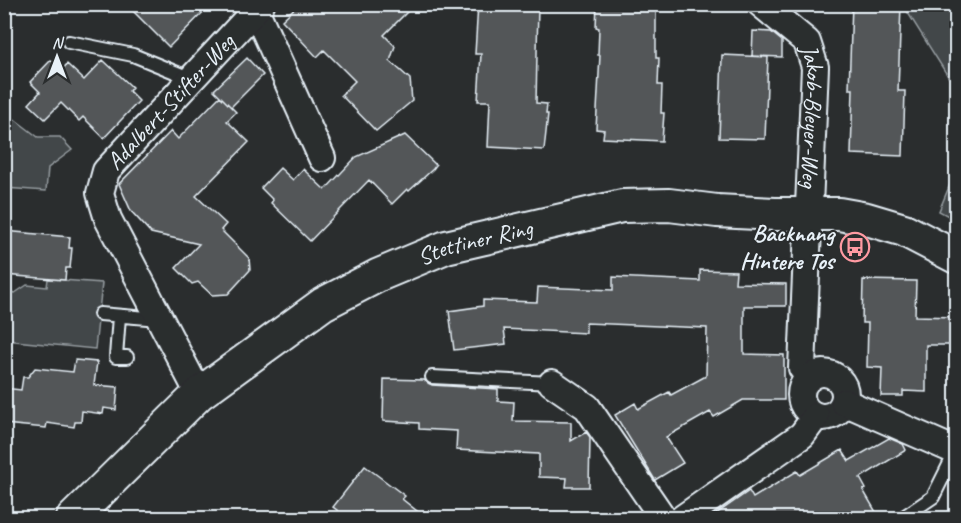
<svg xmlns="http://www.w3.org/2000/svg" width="961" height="523" font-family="Caveat,sans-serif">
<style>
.green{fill:#424648;stroke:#959ca0;stroke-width:1.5}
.building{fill:#535759;stroke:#e8f1f8;stroke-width:1.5}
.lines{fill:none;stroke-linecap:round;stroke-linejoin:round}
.service-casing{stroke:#e8f1f8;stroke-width:16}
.minor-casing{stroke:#e8f1f8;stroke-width:30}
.tertiary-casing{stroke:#e8f1f8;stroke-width:36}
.service{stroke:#2a2d2e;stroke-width:12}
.minor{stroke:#2a2d2e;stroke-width:26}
.tertiary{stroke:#2a2d2e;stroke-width:32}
.labels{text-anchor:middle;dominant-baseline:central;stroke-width:4.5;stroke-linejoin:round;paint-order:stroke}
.street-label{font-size:24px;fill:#e8f1f8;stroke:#2a2d2e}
.poi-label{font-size:24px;font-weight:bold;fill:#e8f1f8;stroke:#2a2d2e;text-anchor:end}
</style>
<rect width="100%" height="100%" fill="#2a2d2e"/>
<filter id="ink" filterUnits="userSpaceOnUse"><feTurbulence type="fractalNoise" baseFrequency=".0167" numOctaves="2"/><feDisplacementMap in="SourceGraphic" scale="12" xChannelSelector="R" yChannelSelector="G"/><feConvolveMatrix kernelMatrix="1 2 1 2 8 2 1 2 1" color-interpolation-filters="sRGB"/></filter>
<g filter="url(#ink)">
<path class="green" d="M 903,5 L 956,5 L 956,89 Z
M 4,111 L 38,137 L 60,137 L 72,150 L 48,168 L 46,191 L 5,188 Z
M 956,170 L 956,220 L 939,211 Z
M 48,279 L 102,283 L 95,349 L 5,340 L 5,291 L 15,293 L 27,285 L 47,287 Z"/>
<path class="building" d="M 126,4 L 211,4 L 169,47 Z
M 299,4 L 415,4 L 384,35 L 395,46 L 390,61 L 410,79 L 412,101 L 376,131 L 341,95 L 355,81 L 324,50 L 317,57 L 282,20 Z
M 478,4 L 538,4 L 536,103 L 547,104 L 546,114 L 548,114 L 544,150 L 488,147 L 490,101 L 478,101 L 481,54 L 475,54 Z
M 597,4 L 656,4 L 656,58 L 659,58 L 658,85 L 662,85 L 661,113 L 664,113 L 662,141 L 603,138 L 604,130 L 596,129 L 600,55 L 598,55 L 599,28 L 596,27 Z
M 852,4 L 901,4 L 898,91 L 905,91 L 903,156 L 851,154 L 853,89 L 849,89 Z
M 753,31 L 771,32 L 782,41 L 782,57 L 752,56 Z
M 722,55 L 768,57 L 765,139 L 719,138 Z
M 247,58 L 263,75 L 231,107 L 214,90 Z
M 51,60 L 62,70 L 67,64 L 84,80 L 103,60 L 132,87 L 129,91 L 139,101 L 104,138 L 83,117 L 79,121 L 61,103 L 45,119 L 29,104 L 40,92 L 30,82 Z
M 220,96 L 236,112 L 227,121 L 249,142 L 196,196 L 226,224 L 221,230 L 249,258 L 250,270 L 228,294 L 212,295 L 198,282 L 192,284 L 176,268 L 199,244 L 151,233 L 131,211 L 119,184 L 171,131 L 178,139 Z
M 405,135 L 436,165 L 433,169 L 409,191 L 407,189 L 392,204 L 369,180 L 310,241 L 271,203 L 273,200 L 261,188 L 280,168 L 293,180 L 303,169 L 325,190 L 356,157 Z
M 4,231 L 70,237 L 69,248 L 72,248 L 70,268 L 66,268 L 65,280 L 4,275 Z
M 700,270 L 736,271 L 735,283 L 786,284 L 786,306 L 744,306 L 744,354 L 784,355 L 784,400 L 743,400 L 714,417 L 710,412 L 666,437 L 683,463 L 655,480 L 615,415 L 635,403 L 638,409 L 669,392 L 671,395 L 706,376 L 707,328 L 586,323 L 586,333 L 504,329 L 506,344 L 454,350 L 449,311 L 483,306 L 483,300 L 537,302 L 538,287 L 613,290 L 613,277 L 700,281 Z
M 863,280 L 916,281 L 915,316 L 957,317 L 957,345 L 926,345 L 926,392 L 903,391 L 903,396 L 881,396 L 882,368 L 867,367 L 868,323 L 862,323 Z
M 75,360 L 97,362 L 94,385 L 118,387 L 116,410 L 104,408 L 103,414 L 82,411 L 81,422 L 75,422 L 74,427 L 47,423 L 46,428 L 4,424 L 4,388 L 21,390 L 23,377 L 28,377 L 35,368 L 73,372 Z
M 384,379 L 424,380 L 432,385 L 498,389 L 498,401 L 514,402 L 513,421 L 571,422 L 571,441 L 586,432 L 590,437 L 589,487 L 566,487 L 567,478 L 539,477 L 539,454 L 456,450 L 457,431 L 419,429 L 419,423 L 383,421 Z
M 889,438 L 903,444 L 906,450 L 860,478 L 866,489 L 863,490 L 880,519 L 709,519 L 749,491 L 753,498 L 797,471 L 800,475 L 842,450 L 849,461 Z
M 365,466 L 405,496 L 402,499 L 427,519 L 349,519 L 333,507 Z"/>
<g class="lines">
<g class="service-casing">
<path id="service" d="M 69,42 L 133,55 L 192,79
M 100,314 L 159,319
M 119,316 L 116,357 L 127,357
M 432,377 L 552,383
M 902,518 L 933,497 L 956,451"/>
</g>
<g class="minor-casing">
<g id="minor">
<path id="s1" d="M 761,4 L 807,42 L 815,67 L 802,368 L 811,377"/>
<path d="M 256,11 L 322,158"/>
<circle cx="823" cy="395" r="22"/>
<path d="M 552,383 L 587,407 L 663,518"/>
<path id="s2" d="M 199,394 L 108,219 L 100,193 L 106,171 L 261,4"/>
<path d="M 844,402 L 956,451"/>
<path d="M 683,518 L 802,435 L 816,416"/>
</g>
</g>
<g class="tertiary-casing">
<g id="tertiary">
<path id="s3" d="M 73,518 L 199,394 L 323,304 L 379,275 L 446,247 L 622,206 L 669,205 L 717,211 L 775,214 L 839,214 L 867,219 L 904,230 L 956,257"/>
</g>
</g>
<use href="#service" class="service"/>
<use href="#minor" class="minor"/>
<use href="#tertiary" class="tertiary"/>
</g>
</g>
<defs>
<g id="bus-ring" transform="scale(1.5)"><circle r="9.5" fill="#2a2d2e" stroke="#ff9aa2" stroke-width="1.5"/><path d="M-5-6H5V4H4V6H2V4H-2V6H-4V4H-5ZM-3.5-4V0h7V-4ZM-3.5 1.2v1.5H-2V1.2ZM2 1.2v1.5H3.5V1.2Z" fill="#ff9aa2"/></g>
</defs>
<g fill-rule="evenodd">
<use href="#bus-ring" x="855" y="247"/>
</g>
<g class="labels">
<g class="street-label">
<text stroke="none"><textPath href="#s2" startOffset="342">Adalbert-Stifter-Weg</textPath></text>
<text stroke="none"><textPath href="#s1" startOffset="135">Jakob-Bleyer-Weg</textPath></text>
<text stroke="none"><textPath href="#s3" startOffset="495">Stettiner Ring</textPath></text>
</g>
<g class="poi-label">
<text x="834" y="233">Backnang<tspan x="834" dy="28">Hintere Tos</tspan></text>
</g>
</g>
<rect width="961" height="523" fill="none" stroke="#2a2d2e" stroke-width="24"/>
<rect x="12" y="12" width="937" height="499" fill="none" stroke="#e8f1f8" stroke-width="2" filter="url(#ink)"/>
<g transform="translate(57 57)" stroke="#2a2d2e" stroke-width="4.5" paint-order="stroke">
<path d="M0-4.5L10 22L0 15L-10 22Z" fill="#e8f1f8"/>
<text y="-9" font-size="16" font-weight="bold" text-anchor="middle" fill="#e8f1f8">N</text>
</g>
</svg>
